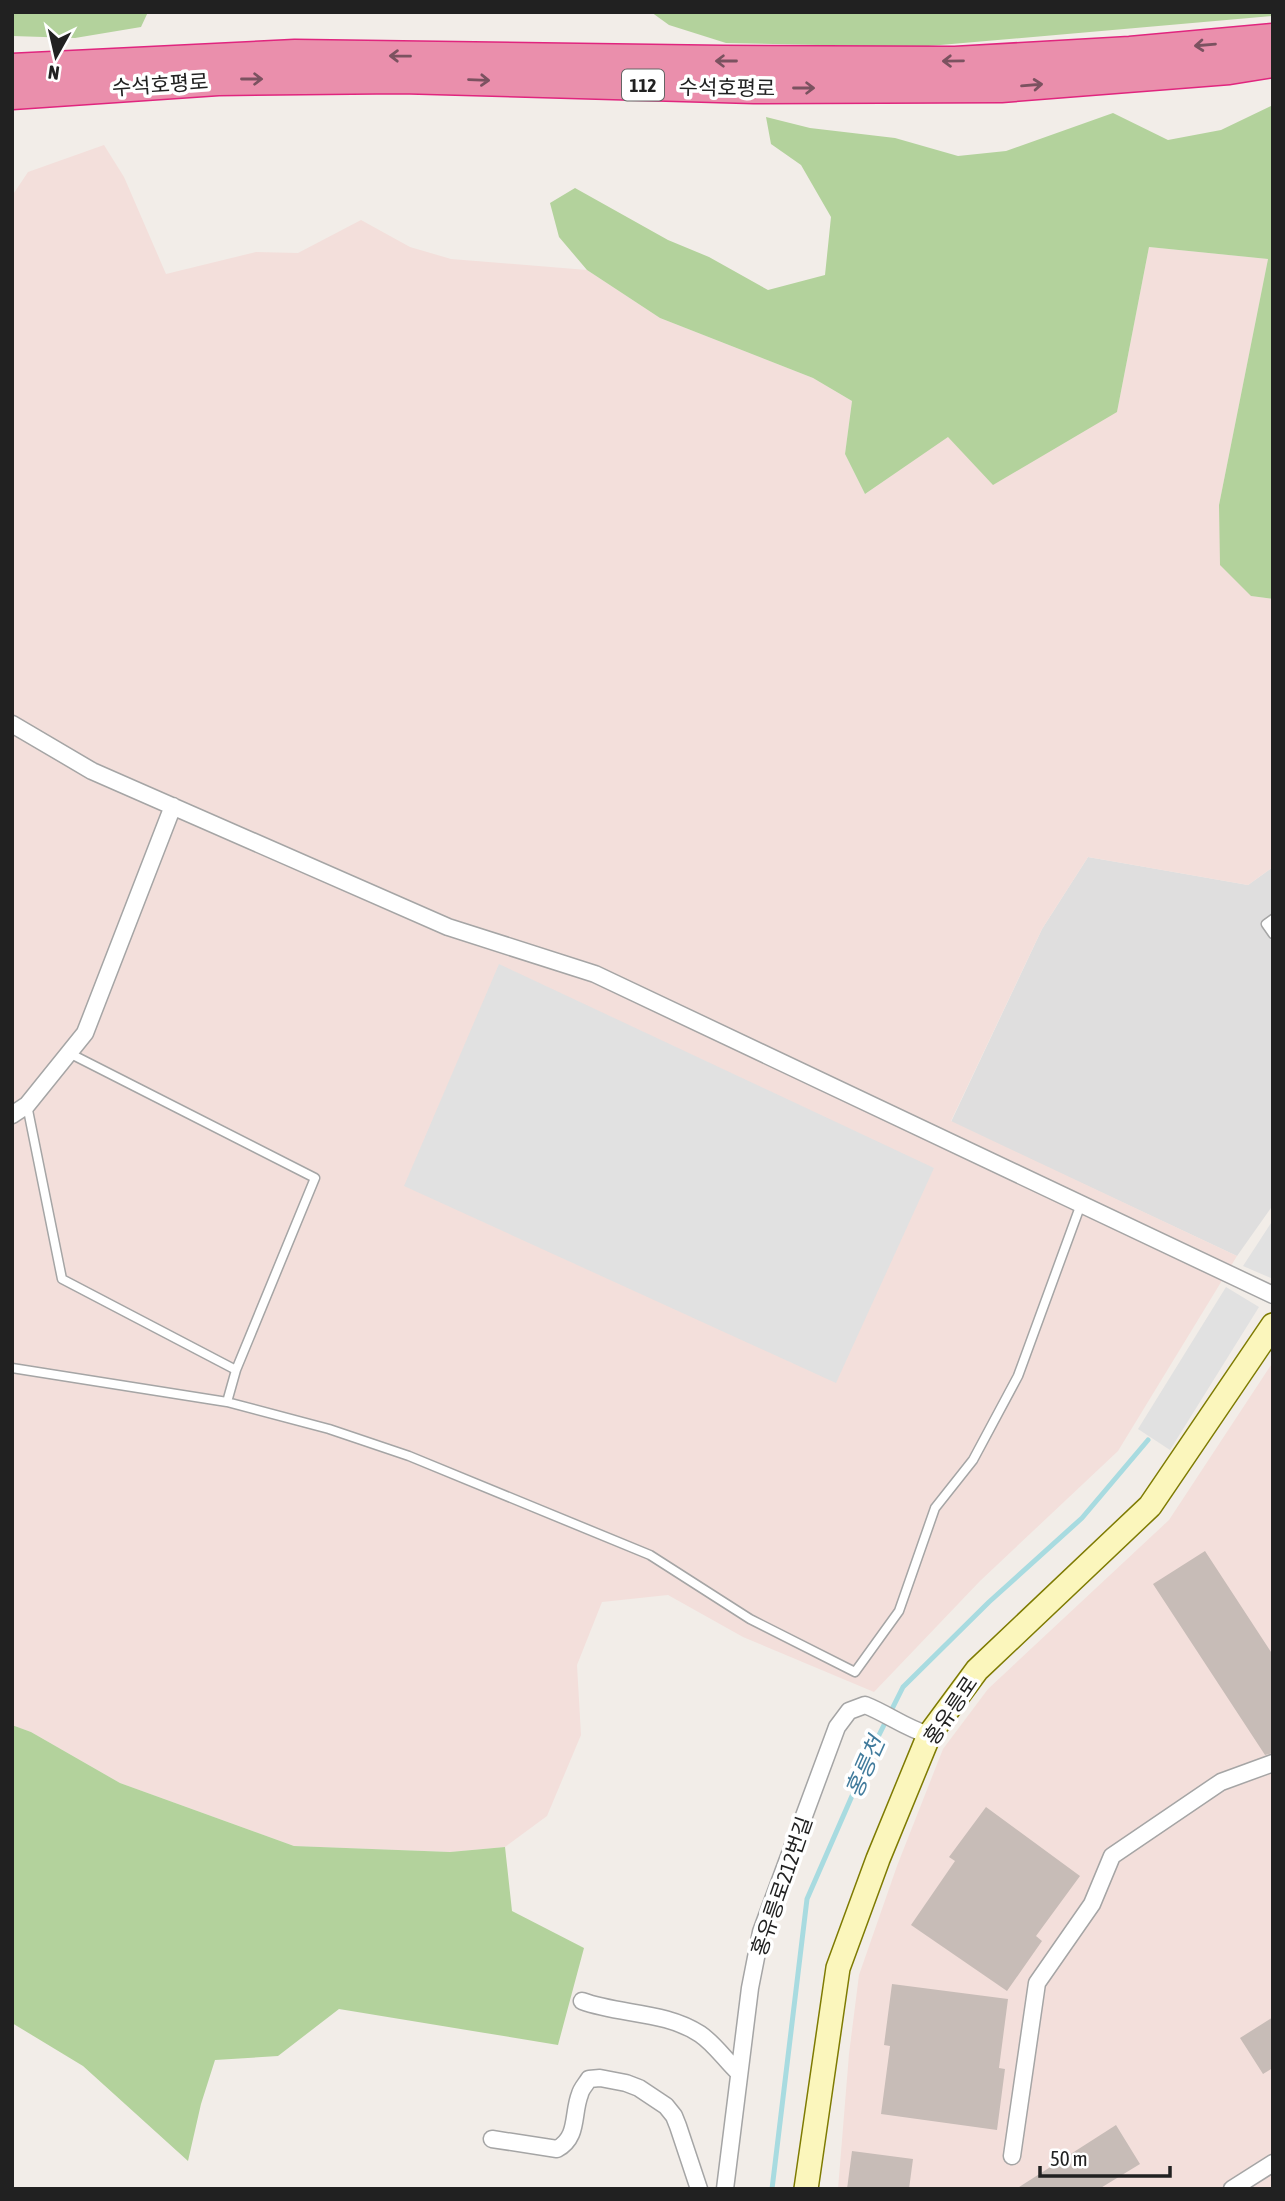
<svg xmlns="http://www.w3.org/2000/svg" width="1285" height="2201" font-family="'Asap Condensed','Noto Sans KR',sans-serif">
<style>
.residential{fill:#dfdede}
.military{fill:#f3dfdb}
.forest{fill:#b3d29c}
.parking{fill:#e1e1e1}
.lines{fill:none;stroke-linecap:round;stroke-linejoin:round}
.stream{stroke:#a8dbe0;stroke-width:5}
.building{fill:#c7bcb7}
.lane-casing{stroke:#a5a5a5;stroke-width:11}
.street-casing{stroke:#a5a5a5;stroke-width:19}
.secondary-casing{stroke:#7e7b02;stroke-width:26}
.highway-casing{stroke:#e0257e;stroke-width:33}
.lane{stroke:#fff;stroke-width:8}
.street{stroke:#fff;stroke-width:16}
.secondary{stroke:#fbf6bc;stroke-width:23}
.highway{stroke:#ea8fac;stroke-width:30}
.oneway{stroke:#7b5260}
.labels{text-anchor:middle;dominant-baseline:central;stroke-width:7;stroke-linejoin:round;paint-order:stroke}
.shield{fill:#fff;stroke:#646464;stroke-width:2}
.shield-label{font-size:19px;font-weight:bold;fill:#212121}
.street-label{font-size:21px;fill:#212121;stroke:#fff}
.water-label{font-size:23px;font-style:italic;fill:#417b9c;stroke:#fff}
</style>
<rect width="100%" height="100%" fill="#f2ede8"/>
<path class="residential" d="M 1088,857 L 1248,885 L 1273,867 L 1273,1205 L 1237,1256 L 951,1122 L 1042,929 Z"/>
<path class="military" d="M 104,145 L 124,177 L 166,274 L 256,252 L 298,253 L 361,220 L 410,247 L 451,259 L 587,270 L 660,318 L 813,378 L 852,401 L 845,454 L 865,494 L 948,436 L 1117,412 L 1149,247 L 1268,259 L 1219,505 L 1251,596 L 1273,599 L 1273,867 L 1248,885 L 1088,857 L 1042,929 L 951,1121 L 1237,1256 L 1118,1451 L 980,1581 L 874,1692 L 743,1637 L 668,1595 L 602,1602 L 577,1665 L 581,1735 L 547,1816 L 505,1847 L 450,1852 L 294,1846 L 120,1783 L 31,1732 L 12,1725 L 12,196 L 28,172 Z
M 1273,1362 L 1273,2189 L 838,2189 L 849,2054 L 859,1975 L 897,1866 L 943,1749 L 988,1689 L 1169,1520 Z"/>
<path class="forest" d="M 12,12 L 148,12 L 141,27 L 75,38 L 12,36 Z
M 651,12 L 1273,12 L 1273,16 L 917,47 L 726,43 L 669,25 Z
M 1273,105 L 1273,599 L 1251,596 L 1220,565 L 1219,505 L 1268,259 L 1149,247 L 1117,412 L 993,485 L 948,437 L 865,494 L 845,454 L 852,401 L 813,378 L 660,318 L 587,270 L 559,237 L 550,203 L 575,188 L 668,240 L 709,257 L 768,290 L 825,275 L 831,217 L 801,165 L 771,144 L 766,117 L 810,128 L 895,138 L 958,156 L 1006,151 L 1113,113 L 1168,140 L 1221,130 Z
M 12,1725 L 31,1732 L 120,1783 L 294,1846 L 450,1852 L 505,1847 L 512,1911 L 584,1948 L 558,2045 L 339,2009 L 278,2056 L 215,2060 L 201,2104 L 188,2161 L 83,2066 L 12,2023 Z"/>
<path class="parking" d="M 499,964 L 934,1168 L 836,1383 L 404,1186 Z
M 1273,1220 L 1273,1279 L 1243,1266 Z
M 1226,1287 L 1259,1307 L 1170,1450 L 1138,1429 Z"/>
<g class="lines">
<path class="stream" d="M 772,2189 L 807,1899 L 876,1741 L 903,1687 L 989,1602 L 1082,1518 L 1148,1440"/>
</g>
<path class="building" d="M 1205,1551 L 1273,1655 L 1273,1753 L 1265,1755 L 1153,1584 Z
M 986,1807 L 1080,1876 L 1036,1936 L 1042,1941 L 1007,1991 L 911,1925 L 955,1861 L 949,1857 Z
M 892,1984 L 1008,1999 L 999,2068 L 1005,2069 L 997,2130 L 881,2114 L 890,2046 L 884,2045 Z
M 1273,2017 L 1273,2068 L 1263,2074 L 1240,2038 Z
M 1116,2125 L 1140,2164 L 1099,2189 L 1016,2189 Z
M 852,2151 L 913,2159 L 909,2189 L 847,2189 Z"/>
<g class="lines">
<g class="lane-casing">
<path id="lane" d="M 1273,919 L 1266,924 L 1273,934
M 27,1105 L 62,1279 L 236,1370 L 315,1178 L 69,1053
M 12,1368 L 227,1402 L 329,1429 L 409,1456 L 650,1555 L 750,1619 L 855,1672 L 899,1611 L 935,1508 L 973,1460 L 1018,1376 L 1081,1204
M 227,1402 L 236,1370"/>
</g>
<g class="street-casing">
<path id="street" d="M 12,724 L 92,771 L 448,927 L 595,974 L 1273,1295
M 12,1115 L 27,1105 L 85,1033 L 173,806
M 582,2001 C 620,2015 665,2011 700,2034 C 715,2044 726,2061 739,2073
M 492,2139 L 557,2149 C 579,2137 572,2114 580,2094 C 581,2089 586,2084 589,2079 L 600,2078 L 626,2083 L 639,2088 L 666,2106 L 674,2116 L 678,2126 L 699,2189
M 1012,2156 L 1037,1983 L 1092,1904 L 1112,1856 L 1221,1782 L 1273,1763
M 725,2189 L 750,1988 L 761,1932 L 837,1727 L 849,1711 L 865,1705 C 888,1714 905,1728 929,1735
M 1232,2189 L 1273,2163"/>
</g>
<g class="secondary-casing">
<path id="secondary" d="M 806,2189 L 838,1968 L 878,1859 L 929,1735 L 977,1670 L 1150,1506 L 1273,1325"/>
</g>
<g class="highway-casing">
<path id="highway" d="M 12,69 L 295,55 L 723,61 L 955,62 L 1130,52 L 1273,39
M 12,94 L 218,80 L 401,78 L 754,88 L 1001,87 L 1229,69 L 1273,62"/>
</g>
<use href="#lane" class="lane"/>
<use href="#street" class="street"/>
<use href="#secondary" class="secondary"/>
<use href="#highway" class="highway"/>
</g>
<defs><path id="oneway-shaft" d="M-6 0H5M1.5-3L5.5 0L1.5 3" fill="none" stroke-width="1.6" stroke-linecap="round" stroke-linejoin="round" transform="scale(1.75)"/></defs>
<g class="oneway">
<use href="#oneway-shaft" transform="translate(1205 45) rotate(175)"/>
<use href="#oneway-shaft" transform="translate(400 56) rotate(-179)"/>
<use href="#oneway-shaft" transform="translate(726 61) rotate(-180)"/>
<use href="#oneway-shaft" transform="translate(953 61) rotate(179)"/>
<use href="#oneway-shaft" transform="translate(252 79)"/>
<use href="#oneway-shaft" transform="translate(479 80) rotate(2)"/>
<use href="#oneway-shaft" transform="translate(1032 85) rotate(-5)"/>
<use href="#oneway-shaft" transform="translate(804 88)"/>
</g>
<g class="labels">
<rect class="shield" x="622" y="69.5" width="42" height="31" rx="5"/>
<g class="shield-label">
<text x="643" y="85">112</text>
</g>
<g class="street-label">
<text transform="translate(160 84) rotate(-4)">수석호평로</text>
<text transform="translate(727 87) rotate(1)">수석호평로</text>
<text transform="translate(950 1710) rotate(-56)">홍유릉로</text>
<text transform="translate(781 1886) rotate(-71)">홍유릉로212번길</text>
</g>
<g class="water-label">
<text transform="translate(865 1767) rotate(-66)">홍릉천</text>
</g>
</g>
<rect width="1285" height="2201" fill="none" stroke="#212121" stroke-width="28"/>
<g transform="translate(56 56) rotate(188)" stroke="#ffffff" stroke-width="5" paint-order="stroke">
<path d="M0-5L12 26L0 18L-12 26Z" fill="#212121"/>
<text y="-10" font-size="19" font-weight="bold" text-anchor="middle" fill="#212121">N</text>
</g>
<path d="M1040 2166v10h130v-10" fill="none" stroke="#212121" stroke-width="3.5"/>
<text x="1050" y="2166" font-size="21" fill="#212121" stroke="#ffffff" stroke-width="5" paint-order="stroke">50 m</text>
</svg>
